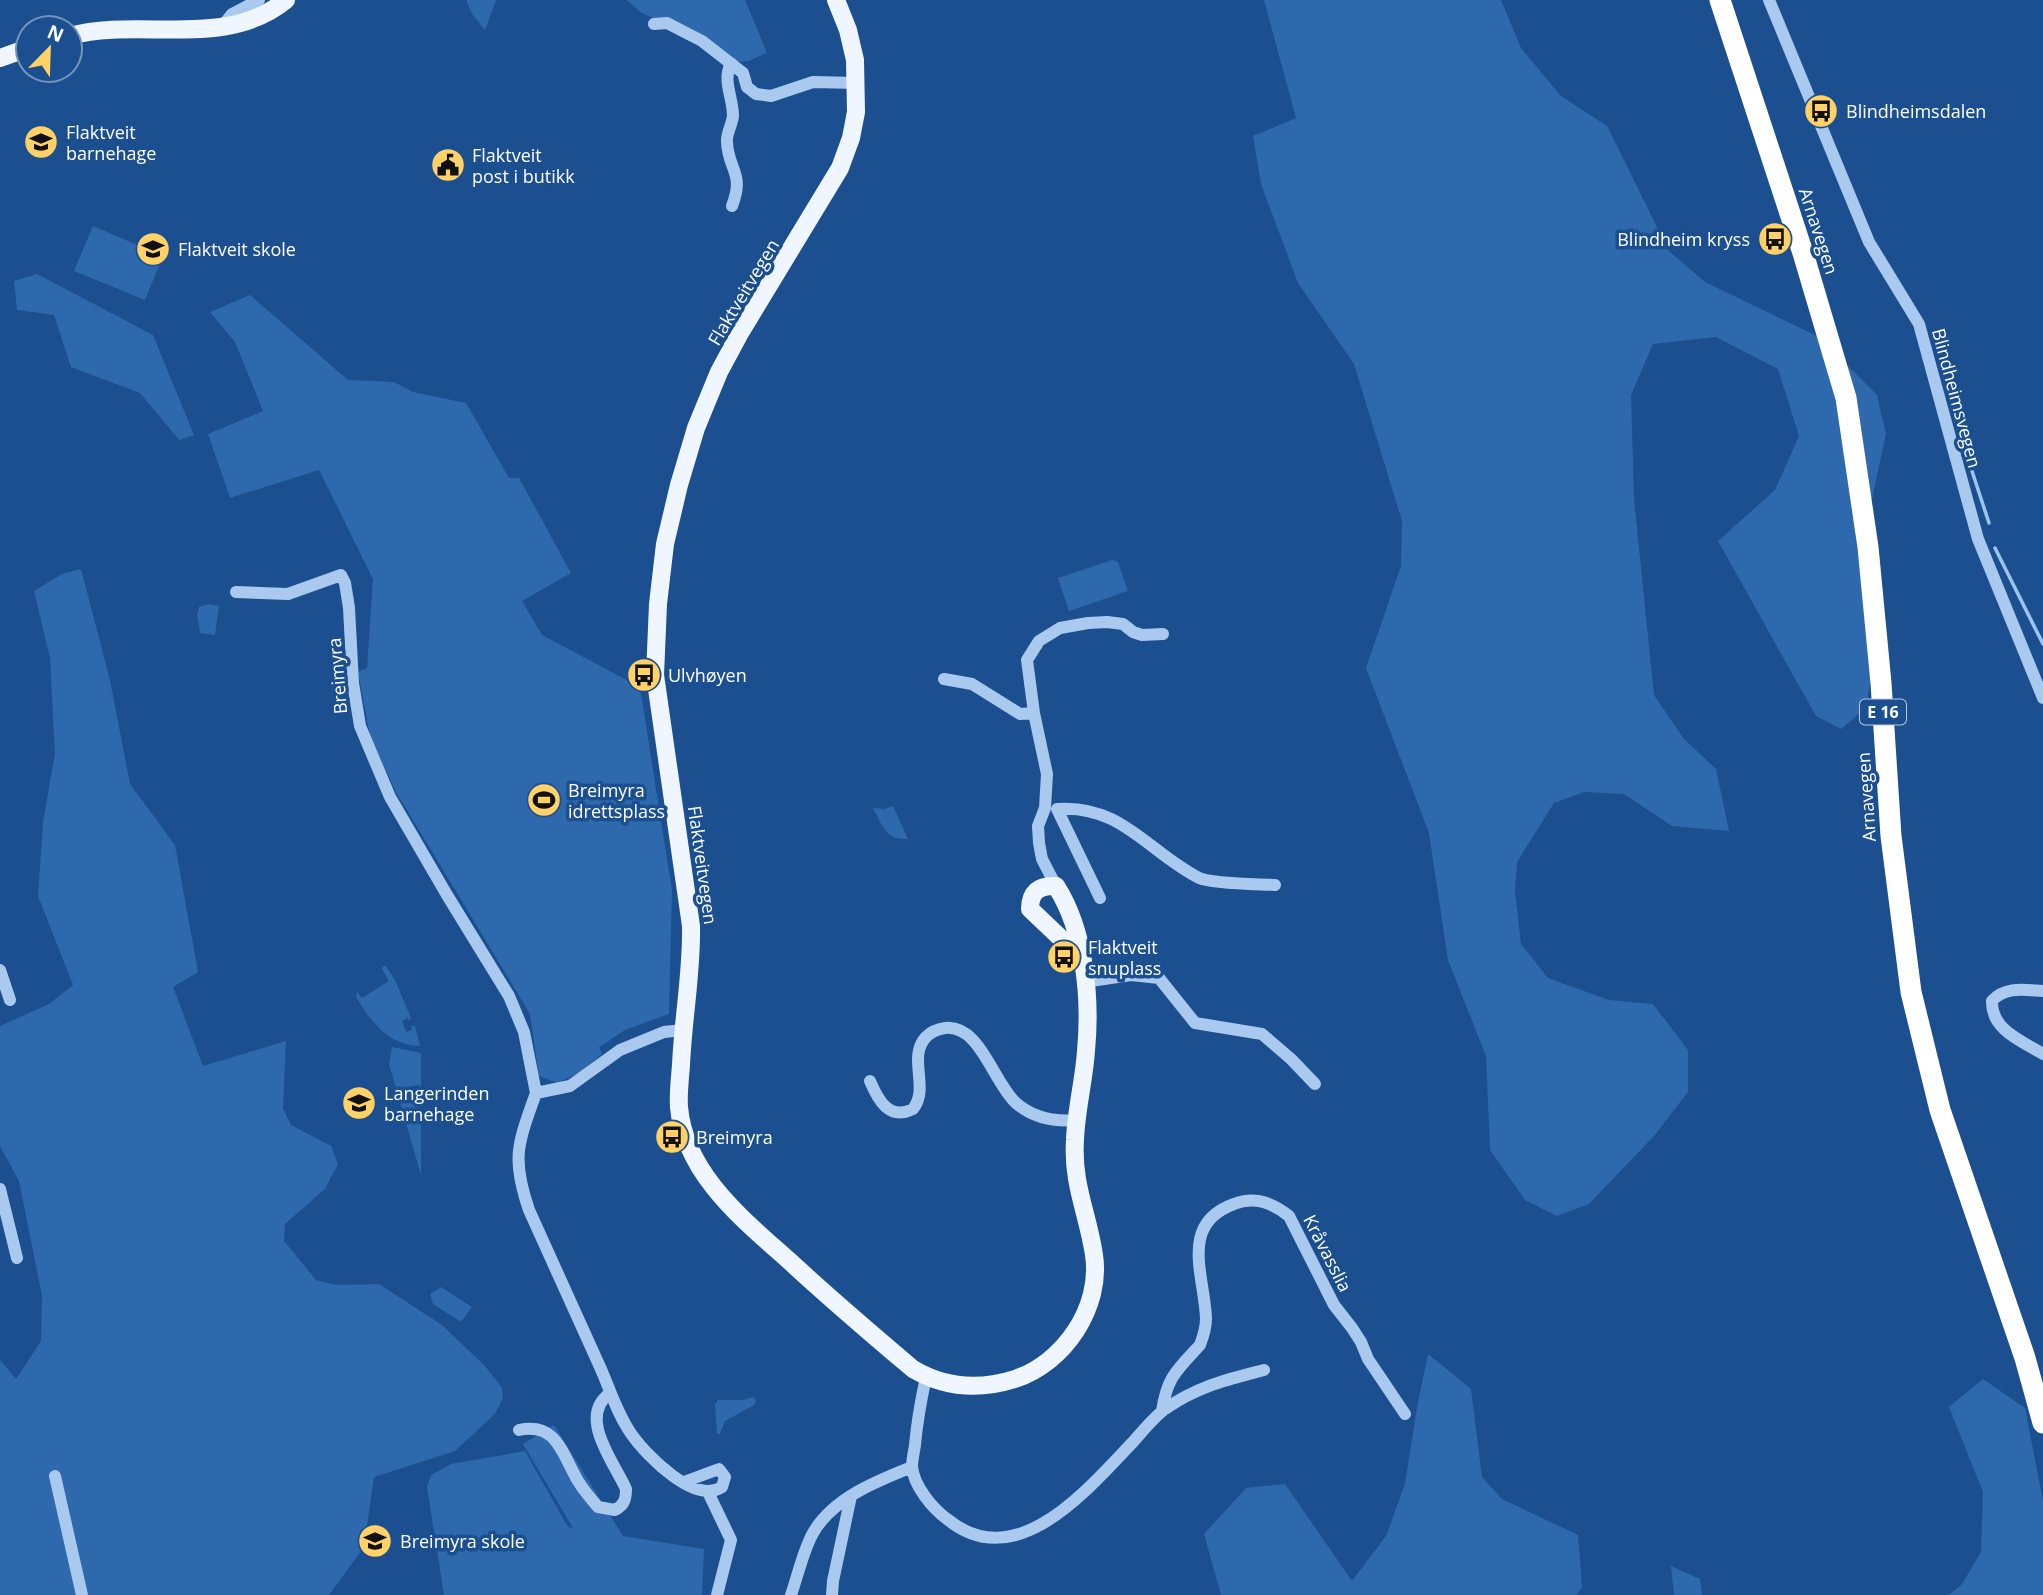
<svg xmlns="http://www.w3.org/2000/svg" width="2043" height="1595" font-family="'Open Sans',sans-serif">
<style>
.green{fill:#2e69ad}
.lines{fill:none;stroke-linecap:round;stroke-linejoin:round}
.stream{stroke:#9cc4f0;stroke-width:3.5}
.minor{stroke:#a9c9ee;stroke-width:12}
.major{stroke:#f0f6ff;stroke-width:18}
.highway{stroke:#fff;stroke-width:21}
.labels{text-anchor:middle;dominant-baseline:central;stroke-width:7;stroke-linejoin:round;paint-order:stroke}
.shield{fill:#1b4f8f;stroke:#bbcadd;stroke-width:2}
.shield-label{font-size:16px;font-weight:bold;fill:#fff}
.poi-label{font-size:18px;fill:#fff;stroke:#1b4f8f;text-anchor:start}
.street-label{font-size:18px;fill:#fff;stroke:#1b4f8f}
</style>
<rect width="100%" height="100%" fill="#1b4f8f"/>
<path class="green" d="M 466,0 L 496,0 L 485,30 L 472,14 Z
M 627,0 L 745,0 L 767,53 L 748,61 L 736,62 L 673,27 L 640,12 Z
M 1264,0 L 1501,0 L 1521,48 L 1561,96 L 1607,126 L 1669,251 L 1705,282 L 1819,337 L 1877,395 L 1886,434 L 1871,503 L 1872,671 L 1866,708 L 1841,729 L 1816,716 L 1718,541 L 1775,490 L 1799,436 L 1778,369 L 1716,337 L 1653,344 L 1631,395 L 1634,499 L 1654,695 L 1684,739 L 1716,769 L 1729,831 L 1672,826 L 1624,794 L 1584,792 L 1554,803 L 1517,862 L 1515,891 L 1521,944 L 1548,978 L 1609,1000 L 1653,1004 L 1688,1050 L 1688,1092 L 1654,1136 L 1589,1204 L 1557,1216 L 1525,1200 L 1490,1150 L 1486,1056 L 1448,960 L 1429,833 L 1366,668 L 1401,566 L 1402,521 L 1354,364 L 1298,283 L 1261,184 L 1253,136 L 1296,118 Z
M 93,226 L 163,256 L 145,300 L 74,271 Z
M 37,274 L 153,335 L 194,435 L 179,440 L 140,393 L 71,367 L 54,315 L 17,310 L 14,281 Z
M 250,295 L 348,380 L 394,382 L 413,392 L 466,403 L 509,478 L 519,478 L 571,573 L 522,601 L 542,635 L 640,687 L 672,891 L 669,1014 L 625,1030 L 599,1047 L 602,1054 L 579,1073 L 557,1083 L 539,1076 L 530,1014 L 396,792 L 370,736 L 358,672 L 367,668 L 373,579 L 319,470 L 230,498 L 208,434 L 263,411 L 235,342 L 210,312 Z
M 1112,560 L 1118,562 L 1128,591 L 1069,611 L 1058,578 Z
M 81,569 L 110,680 L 130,784 L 175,845 L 198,972 L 173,987 L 203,1066 L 286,1041 L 283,1109 L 291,1125 L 331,1146 L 338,1164 L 325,1189 L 285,1224 L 284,1241 L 316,1280 L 336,1285 L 379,1284 L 442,1325 L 485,1366 L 502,1388 L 503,1398 L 495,1414 L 455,1451 L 374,1477 L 364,1547 L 329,1595 L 0,1595 L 0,1360 L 16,1379 L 41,1341 L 42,1296 L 19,1181 L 0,1146 L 0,1026 L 49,1004 L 73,985 L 38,896 L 43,823 L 55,753 L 50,658 L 34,591 L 62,574 Z
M 209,604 L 219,606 L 215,635 L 200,633 L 197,614 L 199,607 Z
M 893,806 L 908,839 C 885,840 883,826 873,808 L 884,809 Z
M 383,966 L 386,966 L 395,980 L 411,1018 L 409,1021 L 408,1018 L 402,1021 L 406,1032 L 412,1030 L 411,1026 L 415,1026 L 420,1046 C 388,1045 371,1022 356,997 L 357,992 L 362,998 L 389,981 L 382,969 Z
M 392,1047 L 421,1053 L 421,1087 L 419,1088 L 419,1085 L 412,1086 L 413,1098 L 419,1098 L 419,1093 L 421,1095 L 421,1175 L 389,1064 Z
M 441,1287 L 472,1307 L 461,1322 L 433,1304 L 430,1294 Z
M 1428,1354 L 1471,1389 L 1482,1477 L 1502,1499 L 1578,1535 L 1582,1587 L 1576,1595 L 1221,1595 L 1204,1534 L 1246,1488 L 1285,1484 L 1352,1581 L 1386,1536 L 1405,1484 L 1417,1407 Z
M 1983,1379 L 2025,1408 L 2043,1501 L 2043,1595 L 1949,1595 L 1962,1584 L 1981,1552 L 1983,1492 L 1949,1407 Z
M 753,1397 L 756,1401 L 754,1405 L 725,1421 L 720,1434 L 717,1434 L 715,1405 L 718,1400 L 743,1400 Z
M 554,1425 L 623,1536 L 704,1549 L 702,1595 L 444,1595 L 427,1487 L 431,1475 L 451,1464 L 525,1451 L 568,1527 L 573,1528 L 523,1444 Z
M 1671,1566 L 1700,1579 L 1702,1595 L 1674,1595 Z"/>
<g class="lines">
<path class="stream" d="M 1951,407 L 1989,523
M 1995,548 L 2043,644"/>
<path class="minor" d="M 1769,0 L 1869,242 L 1919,324 L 1978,539 L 2043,698
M 654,24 L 667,23 L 702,41 L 743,73 L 747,87 L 756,94 L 771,96 L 813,82 L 857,83
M 222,27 L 232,14 L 259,0
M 731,63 C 722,81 733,97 733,116 C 732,125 726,134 727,142 C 728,170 745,173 732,206
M 236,592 L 288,594 L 341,575 L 345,583 L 349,608 L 353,683 L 360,726 L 390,797 L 447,895 L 509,996 L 524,1032 L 536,1093 L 570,1086 L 620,1050 L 664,1032 L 683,1030
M 944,679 L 972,684 L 1020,714 L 1034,713
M 1056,886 L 1042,859 L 1039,843 L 1038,826 L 1045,808 L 1047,774 L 1034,713 L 1027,660 L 1039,641 L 1060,628 L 1088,623 L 1107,622 L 1123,624 L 1133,632 L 1142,635 L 1163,634
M 1100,898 L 1057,809 C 1121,804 1148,852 1199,878 C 1213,884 1257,884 1275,885
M 0,970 L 10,1000
M 1084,982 L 1131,975 L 1159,978 L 1195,1023 L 1262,1034 L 1291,1059 L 1315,1084
M 2043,991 C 2025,990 2005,986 1992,1001 C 1991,1030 2022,1041 2043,1054
M 870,1081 C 878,1100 889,1121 913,1109 C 930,1088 907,1057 926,1037 C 931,1032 938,1029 945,1028 C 980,1024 993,1082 1016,1103 C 1033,1118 1055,1122 1077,1120
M 536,1093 C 518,1144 511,1157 529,1210 C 553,1262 576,1315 600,1367 C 610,1389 617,1414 632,1435 C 647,1456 695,1505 722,1487 L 725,1477 L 719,1469 L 684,1482
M 0,1189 L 17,1258
M 926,1377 C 921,1400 917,1422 915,1445 C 914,1452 912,1460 912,1467 C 914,1486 932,1508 947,1519 C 1016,1576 1087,1490 1132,1443 C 1142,1432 1153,1418 1165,1409 C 1198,1386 1226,1380 1264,1370
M 1162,1411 C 1167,1377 1177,1370 1200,1345 C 1203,1337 1206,1327 1206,1319 C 1205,1277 1178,1224 1234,1204 C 1254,1196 1273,1203 1289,1216 L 1334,1305 L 1352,1328 L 1361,1342 L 1368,1359 L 1405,1414
M 519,1430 C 557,1422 562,1454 578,1481 C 584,1491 591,1499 598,1507 L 615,1510 C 624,1505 626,1500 626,1489 C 614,1462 577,1417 610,1393
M 55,1476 L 82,1595
M 708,1492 L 731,1540 L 717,1595
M 791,1595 C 798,1575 803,1551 813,1533 C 833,1498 877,1481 912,1467
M 832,1595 L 833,1581 L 851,1496"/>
<path class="major" d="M 836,0 L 848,30 L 855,60 L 856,112 L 851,138 L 840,168 L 740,333 L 719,372 L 696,428 L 679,485 L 665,544 L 658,604 L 655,675 L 691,926 C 692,973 683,1018 681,1065 C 680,1079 678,1094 679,1107 C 685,1177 749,1224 796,1267 C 834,1302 874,1336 913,1369 C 945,1388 980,1390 1015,1379 C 1064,1363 1102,1307 1094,1255 C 1088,1214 1072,1184 1075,1140 C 1076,1110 1084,1081 1086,1051 C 1091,998 1085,931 1056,886 C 1039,885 1030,892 1030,909 L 1071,948 L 1080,954
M 70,36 C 140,17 225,50 286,0
M 0,58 L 28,48"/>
<path class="highway" d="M 1720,0 L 1803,253 L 1846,398 L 1868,547 L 1881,683 L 1891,836 L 1911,992 L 1940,1110 L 2025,1358 L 2043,1423"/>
</g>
<defs>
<g id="bus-disc" transform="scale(1.75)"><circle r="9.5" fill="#ffd166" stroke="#1b4f8f"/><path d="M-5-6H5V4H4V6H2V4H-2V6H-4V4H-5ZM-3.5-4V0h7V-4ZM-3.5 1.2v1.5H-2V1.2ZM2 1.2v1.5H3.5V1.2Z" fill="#111"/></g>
<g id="school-disc" transform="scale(1.75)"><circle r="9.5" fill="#ffd166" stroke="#1b4f8f"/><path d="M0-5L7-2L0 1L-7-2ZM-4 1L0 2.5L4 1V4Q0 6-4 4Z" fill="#111"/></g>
<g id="civic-disc" transform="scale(1.75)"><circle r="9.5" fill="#ffd166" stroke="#1b4f8f"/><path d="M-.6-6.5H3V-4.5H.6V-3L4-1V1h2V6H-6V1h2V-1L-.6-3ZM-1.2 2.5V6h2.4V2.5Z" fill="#111"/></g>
<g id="stadium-disc" transform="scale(1.75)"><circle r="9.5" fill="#ffd166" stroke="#1b4f8f"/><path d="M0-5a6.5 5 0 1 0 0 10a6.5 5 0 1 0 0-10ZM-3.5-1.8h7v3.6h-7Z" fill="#111"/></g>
</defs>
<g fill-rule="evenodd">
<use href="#bus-disc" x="1821" y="111"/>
<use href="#school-disc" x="41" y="142"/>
<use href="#civic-disc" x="448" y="165"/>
<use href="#bus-disc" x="1775" y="239"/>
<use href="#school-disc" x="153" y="249"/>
<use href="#bus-disc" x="644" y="675"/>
<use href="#stadium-disc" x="544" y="800"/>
<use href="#bus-disc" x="1064" y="957"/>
<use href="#school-disc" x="359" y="1103"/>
<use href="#bus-disc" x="672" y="1137"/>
<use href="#school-disc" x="375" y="1541"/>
</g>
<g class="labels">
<rect class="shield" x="1860" y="699.5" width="46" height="25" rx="5"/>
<g class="shield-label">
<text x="1883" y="712">E 16</text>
</g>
<g class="poi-label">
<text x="1846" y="111">Blindheimsdalen</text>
<text x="66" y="132">Flaktveit<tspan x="66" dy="21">barnehage</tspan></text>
<text x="472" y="155">Flaktveit<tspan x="472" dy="21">post i butikk</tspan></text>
<text x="1750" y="239" text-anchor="end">Blindheim kryss</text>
<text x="178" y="249">Flaktveit skole</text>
<text x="668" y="675">Ulvhøyen</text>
<text x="568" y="790">Breimyra<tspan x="568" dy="21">idrettsplass</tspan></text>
<text x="1088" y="947">Flaktveit<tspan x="1088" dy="21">snuplass</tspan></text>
<text x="384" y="1093">Langerinden<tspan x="384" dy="21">barnehage</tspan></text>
<text x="696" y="1137">Breimyra</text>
<text x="400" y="1541">Breimyra skole</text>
</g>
<g class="street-label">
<text transform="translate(1819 231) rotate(72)">Arnavegen</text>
<text transform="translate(743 292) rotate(-59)">Flaktveitvegen</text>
<text transform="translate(1957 398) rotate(75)">Blindheimsvegen</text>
<text transform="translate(337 676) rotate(-95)">Breimyra</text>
<text transform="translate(1866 797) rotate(-94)">Arnavegen</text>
<text transform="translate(703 865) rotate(82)">Flaktveitvegen</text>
<text transform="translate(1328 1253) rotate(63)">Kråvasslia</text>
</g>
</g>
<g transform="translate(49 49) rotate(23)"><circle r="33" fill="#1b4f8f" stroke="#7695bc" stroke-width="2"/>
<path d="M0-5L12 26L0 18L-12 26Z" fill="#ffd166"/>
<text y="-10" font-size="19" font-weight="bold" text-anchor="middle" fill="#ffffff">N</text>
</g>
</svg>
